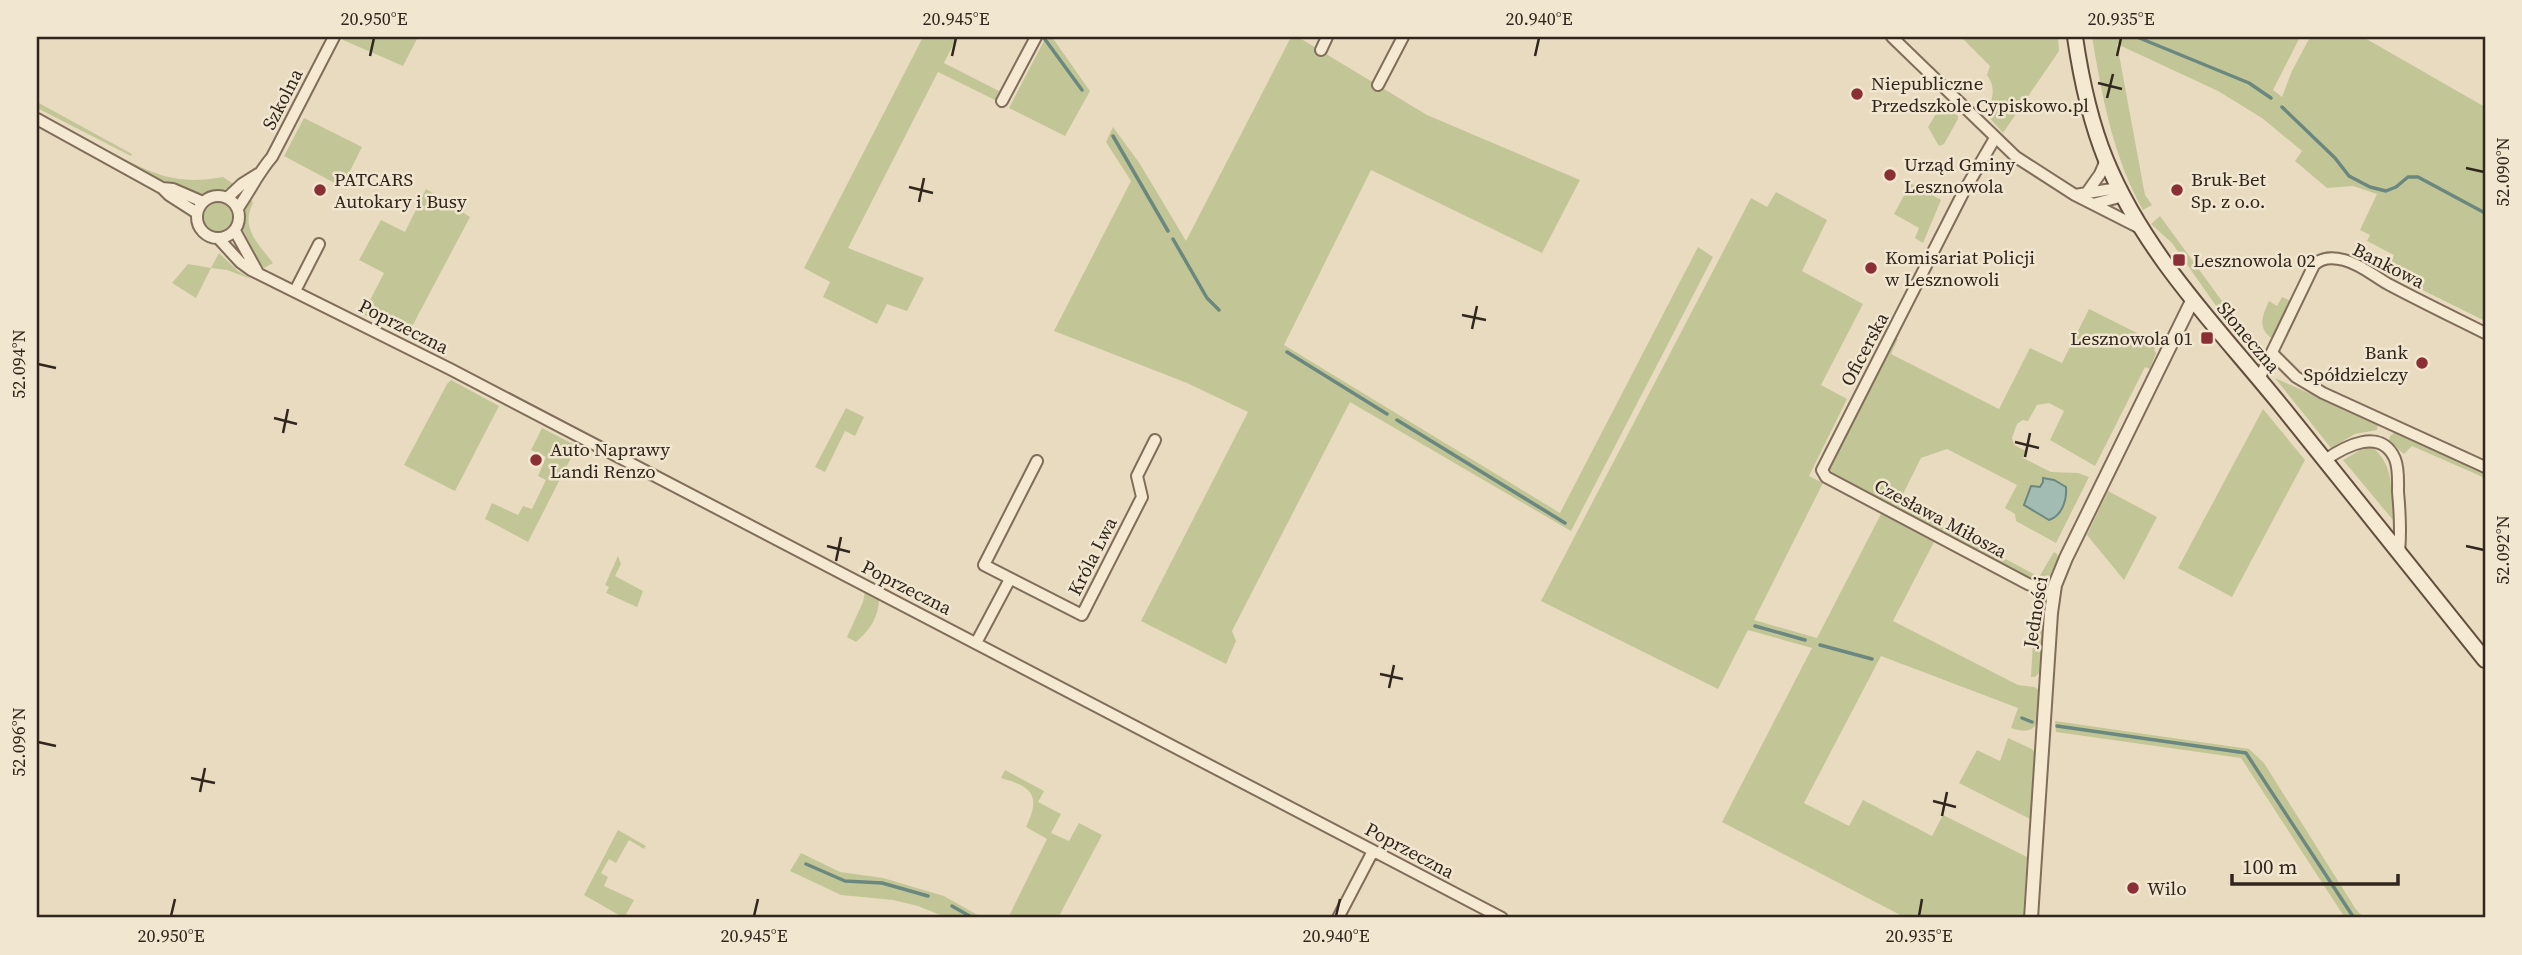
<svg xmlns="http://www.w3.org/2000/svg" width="2522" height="955" font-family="'Source Serif 4',serif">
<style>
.green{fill:#c2c696}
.water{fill:#a3bcb3;stroke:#6b8880;stroke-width:2}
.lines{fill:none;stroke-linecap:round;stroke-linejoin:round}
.stream{stroke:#6b8880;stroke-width:3.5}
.minor-casing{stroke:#806d5a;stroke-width:14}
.tertiary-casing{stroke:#806d5a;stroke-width:16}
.secondary-casing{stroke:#624e3d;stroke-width:18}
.minor{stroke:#f5e9d2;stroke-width:10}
.tertiary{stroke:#f5e9d2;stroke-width:12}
.secondary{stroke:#f5e9d2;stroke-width:14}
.ticks{fill:none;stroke:#31261d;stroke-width:2.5}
.poi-dot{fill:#8a2f34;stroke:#f1e6cf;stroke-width:2.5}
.labels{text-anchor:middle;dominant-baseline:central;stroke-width:5;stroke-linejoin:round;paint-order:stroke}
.poi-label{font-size:19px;fill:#31261d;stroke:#f1e6cf;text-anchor:start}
.street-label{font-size:19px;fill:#31261d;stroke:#f1e6cf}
.neatline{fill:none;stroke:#31261d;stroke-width:2.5}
.ticks-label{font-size:18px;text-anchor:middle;fill:#31261d}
</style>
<rect width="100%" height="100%" fill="#e9dbc0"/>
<path class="green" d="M 344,37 L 418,37 L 403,66 L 343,40 Z
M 923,37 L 957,37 L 944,63 L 999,91 L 995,100 L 938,72 L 848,248 L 924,278 L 907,311 L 887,304 L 877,324 L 823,297 L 830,282 L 804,268 Z
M 1046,37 L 1052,37 L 1090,91 L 1065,136 L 1009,108 Z
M 1291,37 L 1298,37 L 1427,115 L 1580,180 L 1542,253 L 1371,170 L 1284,345 L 1560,513 L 1698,247 L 1713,257 L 1571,531 L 1350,402 L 1232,631 L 1236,641 L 1226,664 L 1141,621 L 1248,412 L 1187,383 L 1054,331 L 1131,181 L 1106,142 L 1113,127 L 1140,164 L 1186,241 Z
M 1961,37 L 2058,37 L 2059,51 L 2003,133 L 1988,116 C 1990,100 1998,91 1987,75 L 1990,66 Z
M 2092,37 L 2300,37 L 2273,90 L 2282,97 L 2292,71 L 2310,37 L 2363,37 L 2485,107 L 2485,321 L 2386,272 L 2394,255 L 2367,241 L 2370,235 L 2360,230 L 2377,194 L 2353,186 L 2327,188 L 2295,161 L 2302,151 L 2262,118 L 2218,91 L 2117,44 L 2145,195 L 2152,205 L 2143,210 C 2113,157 2102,96 2092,37 Z
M 37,102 L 132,154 L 131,156 L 37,108 Z
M 1946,105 L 1958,116 L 1958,119 L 1944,144 L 1939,146 L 1928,127 L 1939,109 Z
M 304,118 L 362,147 L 342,187 L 284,156 Z
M 110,152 C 153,173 173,186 223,177 L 235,185 C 228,190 206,194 198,193 C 182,191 122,162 110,152 Z
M 1912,184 L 1941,200 L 1923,243 L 1915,238 L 1919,228 L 1894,214 L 1909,186 Z
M 426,189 L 470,217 L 407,336 L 363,314 L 384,273 L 359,260 L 381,220 L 405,232 Z
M 1776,192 L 1827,220 L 1802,271 L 1863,304 L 1821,385 L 1847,399 L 1809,476 L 1823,483 L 1754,620 L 1817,638 L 1881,514 L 1934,542 L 1893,621 L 2018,685 L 2035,687 L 2041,692 C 2039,715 2042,739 2011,728 L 2018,708 L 1881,656 L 1804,803 L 1849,826 L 1863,800 L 1932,836 L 1943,815 L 2027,857 L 2023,918 L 1906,918 L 1722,822 L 1812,648 L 1748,630 L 1718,689 L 1541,601 L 1751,198 L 1767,207 Z
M 250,197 L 253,203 C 240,228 258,243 273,263 L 264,268 C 257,261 244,246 241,235 C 240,229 246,203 250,197 Z
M204 217a14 14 0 1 1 28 0a14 14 0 1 1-28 0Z
M 2160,216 L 2238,323 C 2240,334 2257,345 2265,355 L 2265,361 L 2262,361 L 2214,303 L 2172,243 L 2151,224 Z
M 219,253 L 238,271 L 251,279 L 227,270 L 211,268 L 196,298 L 172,283 L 188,264 L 211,268 Z
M 2282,297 L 2291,301 L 2273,339 C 2257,329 2262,316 2269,301 L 2277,306 Z
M 2089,309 L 2157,343 L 2154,350 L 2156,353 L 2150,369 L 2145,367 L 2095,466 L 2050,440 L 2064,411 L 2049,403 L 2037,405 L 2028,421 L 2023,420 L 2017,424 L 2012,438 L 2014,445 L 2026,451 L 2023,458 L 2051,472 L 2078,473 L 2089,477 L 2056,543 L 2016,521 L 2015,514 L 2005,508 L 2017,485 L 1947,449 L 1921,458 L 1899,502 L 2039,577 L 2054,552 L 2057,554 L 2058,558 L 2048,580 L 2034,582 L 1838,478 L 1829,469 L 1894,337 L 1898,339 L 1891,354 L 1999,409 L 2030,348 L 2062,363 Z
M 2275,378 L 2378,424 L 2377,430 L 2355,434 L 2331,448 Z
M 451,380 L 499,406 L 455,491 L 404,465 L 447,384 Z
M 846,408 L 864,417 L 855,436 L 845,431 L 825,472 L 815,467 Z
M 2263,409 L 2305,460 L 2232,597 L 2178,568 Z
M 542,428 L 577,446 L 528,542 L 485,519 L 492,503 L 518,515 L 523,506 L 532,509 L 546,480 L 538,476 L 546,457 L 531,450 Z
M 2394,433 L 2399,433 L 2485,472 L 2485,478 L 2412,446 L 2404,454 L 2389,441 L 2390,436 Z
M 2372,447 C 2395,465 2391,493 2393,520 L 2343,460 L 2362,449 Z
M 2108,491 L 2157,517 L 2124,580 L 2087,535 Z
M 618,556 L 621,564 L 615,576 L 643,591 L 637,607 L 606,593 L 609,587 L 605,585 Z
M 865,591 L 879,598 C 879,617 870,630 856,642 L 847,637 L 863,602 Z
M 2035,607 L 2041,608 L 2045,618 L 2042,670 L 2035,677 L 2031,677 Z
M 2055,721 L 2249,749 L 2264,763 L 2355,908 L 2364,918 L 2345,918 L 2241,758 L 2056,732 Z
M 2008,738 L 2032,749 L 2036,754 L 2032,820 L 1959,783 L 1977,750 L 2000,761 Z
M 1005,770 L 1044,791 L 1038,802 L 1061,814 L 1051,833 L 1069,841 L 1079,823 L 1102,835 L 1058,918 L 1008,918 L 1047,839 L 1026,827 C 1041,796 1033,787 1001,778 Z
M 618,830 L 646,846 L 644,849 L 629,840 L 616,863 L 609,859 L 601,873 L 608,877 L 604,886 L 634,900 L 624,918 L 584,895 Z
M 801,853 L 840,872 L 883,878 L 944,896 L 983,918 L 948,918 L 918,906 L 893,900 L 841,895 L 790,871 Z"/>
<path class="water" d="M 2043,478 L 2054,480 L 2066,487 C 2067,500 2062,516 2049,520 L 2024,505 L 2031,486 L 2040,487 L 2043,482 Z"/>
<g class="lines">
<path class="stream" d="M 2137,37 L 2249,83 L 2271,98
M 1044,38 L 1082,90
M 2282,107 L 2335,158 L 2349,176 L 2370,187 L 2386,191 L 2396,187 L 2408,177 L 2418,177 L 2485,213
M 1113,136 L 1168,231
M 1173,239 L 1207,298 L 1219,310
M 1287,352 L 1387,414
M 1397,420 L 1565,523
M 1755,626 L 1805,640
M 1820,645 L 1872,659
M 2022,718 L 2032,722
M 2057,726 L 2246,753 L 2354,918
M 806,864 L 845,881 L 882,883 L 928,896
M 952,906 L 973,918"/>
<g class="minor-casing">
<path id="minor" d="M 1892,37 L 2016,157 L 2075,195 L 2142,229
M 1321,50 L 1327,37
M 1378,85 L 1403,37
M 1002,101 L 1036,37
M 37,119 L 162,188 L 169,195 L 197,213
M 1995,138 L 1963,193 L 1822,470 L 1826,477 L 2028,584 L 2053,594
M 162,188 L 173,189 L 203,202
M 2088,191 L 2100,174 L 2106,160
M 2075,195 L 2112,189 L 2121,192 L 2116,198 L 2093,204
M197 217a21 21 0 1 1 42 0a21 21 0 1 1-42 0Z
M 227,198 L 242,184 L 258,174
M 238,208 C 250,191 258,173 272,157 L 334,37
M 235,231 L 257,271
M 219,239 L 240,262 L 251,270 L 450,369 L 1502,918
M 295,291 L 319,244
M 2273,354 L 2296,377 L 2323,393 L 2485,467
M 2259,379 L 2314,265 C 2322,257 2333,257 2344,260 C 2360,264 2374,276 2388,284 C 2420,301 2453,317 2485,333
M 2325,460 C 2344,447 2381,426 2395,459 C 2399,469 2398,482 2398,492 C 2400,513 2401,532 2399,553
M 1037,461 L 984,565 L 1082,615 L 1142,497 L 1137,476 L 1155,440
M 976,643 L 1010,579
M 1338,918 L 1373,851"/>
</g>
<g class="tertiary-casing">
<path id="tertiary" d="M 2031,918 L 2051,613 L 2055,585 L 2066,558 L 2193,299"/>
</g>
<g class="secondary-casing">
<path id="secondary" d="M 2075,37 C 2081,78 2090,121 2106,160 C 2145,255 2219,329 2283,408 C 2350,492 2418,576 2485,660"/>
</g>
<use href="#minor" class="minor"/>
<use href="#tertiary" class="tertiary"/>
<use href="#secondary" class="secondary"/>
</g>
<path class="ticks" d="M 370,56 L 374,38M 952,56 L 956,38M 1535,56 L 1539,38M 2117,56 L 2121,38M 2098,83 L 2122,89M 2107,98 L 2113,74M 2466,168 L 2484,172M 909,187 L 933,193M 919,202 L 924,178M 1462,315 L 1486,320M 1472,329 L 1477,306M 38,364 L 56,368M 274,418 L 297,424M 283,433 L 288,409M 2015,442 L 2039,448M 2025,457 L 2030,433M 827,546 L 850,552M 2466,546 L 2484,550M 836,561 L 841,537M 1380,674 L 1403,679M 1389,688 L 1394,665M 38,742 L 56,746M 191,778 L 215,783M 200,792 L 205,768M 1933,801 L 1956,807M 1942,816 L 1947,792M 171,916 L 175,899M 754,916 L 758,899M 1336,916 L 1340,899M 1919,916 L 1922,899"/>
<g class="poi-dot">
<circle cx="1857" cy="94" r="7"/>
<circle cx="1890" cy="175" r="7"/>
<circle cx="320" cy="190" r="7"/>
<circle cx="2177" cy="190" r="7"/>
<rect x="2172" y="253" width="14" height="14" rx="3.5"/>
<circle cx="1871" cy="268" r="7"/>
<rect x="2200" y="331" width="14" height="14" rx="3.5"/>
<circle cx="2422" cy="363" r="7"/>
<circle cx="536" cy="460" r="7"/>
<circle cx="2133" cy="888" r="7"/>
</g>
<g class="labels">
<g class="poi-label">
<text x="1871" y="83">Niepubliczne<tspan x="1871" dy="22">Przedszkole Cypiskowo.pl</tspan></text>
<text x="1904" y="164">Urząd Gminy<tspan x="1904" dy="22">Lesznowola</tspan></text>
<text x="334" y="179">PATCARS<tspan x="334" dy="22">Autokary i Busy</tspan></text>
<text x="2191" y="179">Bruk-Bet<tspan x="2191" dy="22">Sp. z o.o.</tspan></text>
<text x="1885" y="257">Komisariat Policji<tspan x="1885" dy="22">w Lesznowoli</tspan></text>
<text x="2193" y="260">Lesznowola 02</text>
<text x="2193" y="338" text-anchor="end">Lesznowola 01</text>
<text x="2408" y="352" text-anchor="end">Bank<tspan x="2408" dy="22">Spółdzielczy</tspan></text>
<text x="550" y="449">Auto Naprawy<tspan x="550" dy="22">Landi Renzo</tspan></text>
<text x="2147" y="888">Wilo</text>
</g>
<g class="street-label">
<text transform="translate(282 99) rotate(-63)">Szkolna</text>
<text transform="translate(2389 265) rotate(27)">Bankowa</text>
<text transform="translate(404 326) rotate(27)">Poprzeczna</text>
<text transform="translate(2249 337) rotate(50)">Słoneczna</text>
<text transform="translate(1864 349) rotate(-62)">Oficerska</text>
<text transform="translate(1941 518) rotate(28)">Czesława Miłosza</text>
<text transform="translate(1092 556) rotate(-63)">Króla Lwa</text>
<text transform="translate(907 587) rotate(27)">Poprzeczna</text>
<text transform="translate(2035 612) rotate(-81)">Jedności</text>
<text transform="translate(1410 850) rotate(28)">Poprzeczna</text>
</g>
</g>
<rect width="2522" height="955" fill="none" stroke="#f1e6cf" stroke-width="77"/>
<path d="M2232 874v10h166v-10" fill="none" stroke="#31261d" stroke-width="3.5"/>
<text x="2242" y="874" font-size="21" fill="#31261d" stroke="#f1e6cf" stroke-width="5" paint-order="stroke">100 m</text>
<rect x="38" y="38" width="2446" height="878" class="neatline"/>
<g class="ticks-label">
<text x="374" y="25">20.950°E</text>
<text x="956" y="25">20.945°E</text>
<text x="1539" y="25">20.940°E</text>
<text x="2121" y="25">20.935°E</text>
<text transform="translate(2503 172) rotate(-90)" y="6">52.090°N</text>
<text transform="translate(19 364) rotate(-90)" y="6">52.094°N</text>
<text transform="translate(2503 550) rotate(-90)" y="6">52.092°N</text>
<text transform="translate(19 742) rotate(-90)" y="6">52.096°N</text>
<text x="171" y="942">20.950°E</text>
<text x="754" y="942">20.945°E</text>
<text x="1336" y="942">20.940°E</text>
<text x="1919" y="942">20.935°E</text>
</g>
</svg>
